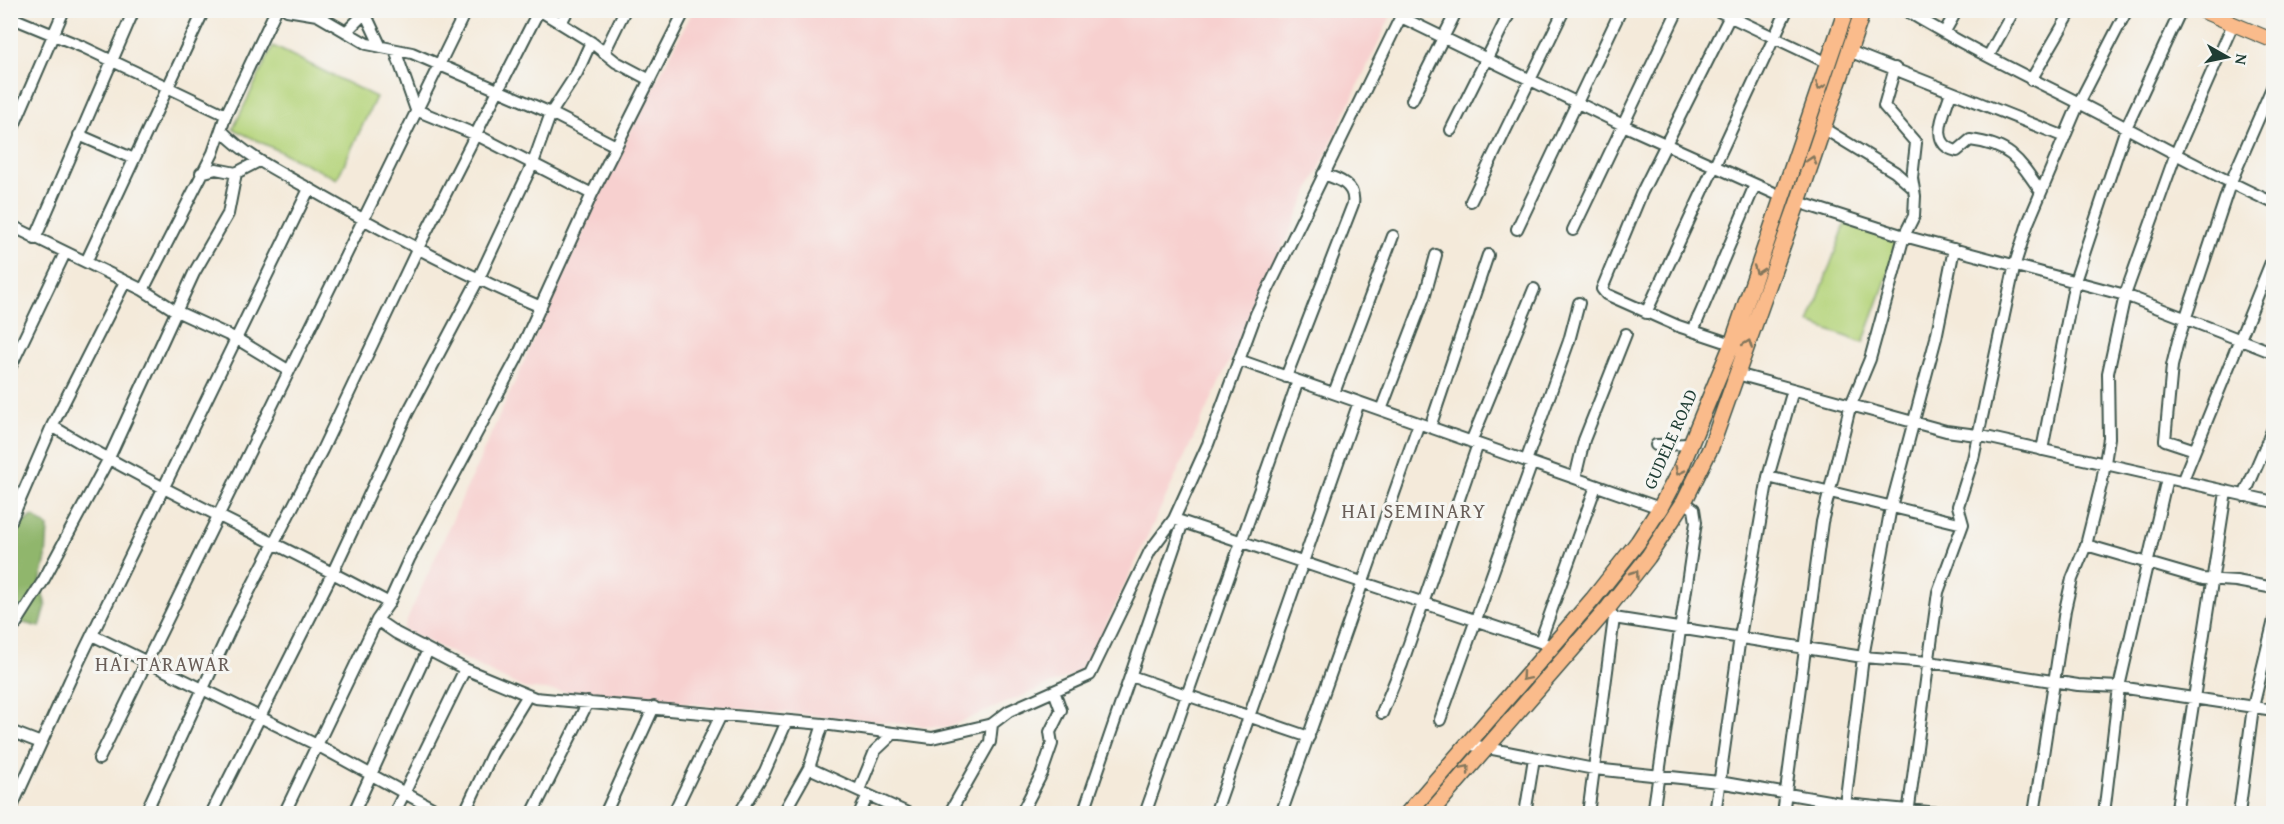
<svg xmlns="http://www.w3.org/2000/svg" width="2284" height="824" font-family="'Gentium Book Plus',serif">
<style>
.built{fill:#f7d0cf}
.green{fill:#b5d47c;stroke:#6a8858;stroke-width:1.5}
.forest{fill:#90b66c;stroke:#587a50;stroke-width:1.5}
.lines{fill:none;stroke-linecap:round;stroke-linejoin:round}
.stream{stroke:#7eace7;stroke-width:2}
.minor-casing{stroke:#3f574d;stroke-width:14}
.major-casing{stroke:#3f574d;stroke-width:16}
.highway-casing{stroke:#3f574d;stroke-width:18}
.minor{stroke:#fff;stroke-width:10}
.major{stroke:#fabb8b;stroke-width:14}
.highway{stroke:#fabb8b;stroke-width:15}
.oneway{stroke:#82765b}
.labels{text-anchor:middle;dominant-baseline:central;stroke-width:6;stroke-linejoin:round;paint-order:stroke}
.street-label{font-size:18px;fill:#1f3d34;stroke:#f6f6f2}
.neighbourhood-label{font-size:20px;letter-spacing:1.5px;fill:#695e58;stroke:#f6f6f2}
</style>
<rect width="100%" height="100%" fill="#f6f6f2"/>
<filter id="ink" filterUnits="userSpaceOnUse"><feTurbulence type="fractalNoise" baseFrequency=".0167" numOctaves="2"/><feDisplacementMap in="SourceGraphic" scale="12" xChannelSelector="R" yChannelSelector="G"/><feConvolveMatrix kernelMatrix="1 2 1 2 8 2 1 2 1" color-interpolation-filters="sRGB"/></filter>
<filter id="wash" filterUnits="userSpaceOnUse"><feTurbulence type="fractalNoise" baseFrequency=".008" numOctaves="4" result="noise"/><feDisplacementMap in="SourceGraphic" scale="24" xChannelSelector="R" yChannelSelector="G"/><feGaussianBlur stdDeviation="1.35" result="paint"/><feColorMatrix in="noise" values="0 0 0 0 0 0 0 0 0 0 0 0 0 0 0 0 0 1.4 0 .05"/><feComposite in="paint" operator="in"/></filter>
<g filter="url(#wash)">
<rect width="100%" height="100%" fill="#f4eada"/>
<path class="built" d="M 693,11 L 1393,11 L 1085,670 L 946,728 L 523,688 L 403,629 L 613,164 Z"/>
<path class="green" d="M 273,46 L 376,97 L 337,179 L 233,129 Z
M 1846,222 L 1900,242 L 1863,343 L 1809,323 Z"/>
<path class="forest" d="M 33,516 L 48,527 L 46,558 L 40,584 L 46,606 L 40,627 L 16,621 L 11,608 L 10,531 Z"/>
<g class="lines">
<path class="stream" d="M 2251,10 L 2274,20"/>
</g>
</g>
<g filter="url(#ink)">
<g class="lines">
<g class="minor-casing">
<path id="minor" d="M 287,10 L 317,15 L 367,44 L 412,53 L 551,113 L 616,146
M 539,10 L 591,42 L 616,62 L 650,80
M 1716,10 L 1828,63
M 1905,10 C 1961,44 2020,73 2079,103 C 2144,136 2207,173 2274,203
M 366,15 L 381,47
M 10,17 L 83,47 L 226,115
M 1401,17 L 1623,125 L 1783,197
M 561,23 L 568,10
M 346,32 L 368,10
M 1944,33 L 1957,10
M 395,50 L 416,110 L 477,135 L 592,194
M 1849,51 L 2065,137
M 604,53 L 625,10
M 1989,55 L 2014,10
M 2031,80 L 2072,10
M 1951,92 C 1945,112 1927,144 1957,151 L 1970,140 C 2011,145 2019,160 2041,192
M 1412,100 L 1457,10
M 1823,128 L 1895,172 L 1913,188
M 221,130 C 246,156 277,171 308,188 C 384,232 461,273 541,307
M 1451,130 L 1511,10
M 10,135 L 64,10
M 79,135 L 134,159
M 201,173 L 216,169 L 236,173
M 1471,201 L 1564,10
M 1798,202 L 1904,236 L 2125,295 L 2274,353
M 10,225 L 143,290 L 176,311 L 237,339 L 288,370
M 1517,229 L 1621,10
M 1573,230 L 1678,10
M 35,239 L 134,10
M 86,262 L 204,10
M 143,290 L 213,153 L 226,115 L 276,10
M 1646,313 L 1787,10
M 1693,331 L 1755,185
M 1732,344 L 1678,326 L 1606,294 L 1602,289 L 1642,192 L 1733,10
M 1239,360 L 1660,508
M 10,368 L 65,253
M 1737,374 L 1946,431 L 1977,435 L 2274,502
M 1286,377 L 1353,204 C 1356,185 1339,179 1323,174
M 1334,393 L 1393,236
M 1381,410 L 1425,295 L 1436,255
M 52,426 C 161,492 278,542 389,603
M 1430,427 L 1488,255
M 1471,442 L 1534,289
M 1656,445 L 1691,444
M 2042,450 L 2075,281 L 2126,128 L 2181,10
M 2195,450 L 2165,440 L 2172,366 L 2178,341 L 2230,184 L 2274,83
M 1526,461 L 1569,341 L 1579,303
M 1768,477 L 1963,524
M 1575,478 L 1584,440 L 1626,334
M 2182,482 L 2274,255
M 2244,496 L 2274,426
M 1174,519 L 1552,646
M 10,523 L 52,426 L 125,282
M 2086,545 L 2203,579 L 2236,581 L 2274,588
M 1608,608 L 1614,618 L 1863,657 L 1929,662 L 2078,685 L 2119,687 L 2274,710
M 377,620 L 396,633 L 465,669 L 535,698 L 823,724 L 932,738 L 992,724 L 1009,711 L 1090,675 L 1150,551 L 1174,519 L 1208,444 L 1256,314 L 1404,10
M 10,633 L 43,581 L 108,460 L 194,273 L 228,214 L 236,173 L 259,161
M 92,635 L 317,745 L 443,814
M 1540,642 L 1596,486
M 1131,676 L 1309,737
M 1382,713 L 1402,664 L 1478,444
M 1440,720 L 1532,463
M 10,731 L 41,743
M 1467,744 L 1594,769 L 1719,782 L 1846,804 L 1949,814
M 99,759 L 466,10
M 809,768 L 910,814
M 859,790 L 875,751 L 893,734
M 10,811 L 70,680 L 309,189
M 145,814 L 237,615 L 322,450 L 418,248 L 539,10
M 211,814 L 333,572 L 408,412 L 478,280 L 533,163 L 551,113 L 577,73 L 591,42
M 284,814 L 377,620 L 389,603 L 409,559 L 516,360 L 592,194 L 685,10
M 353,814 L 428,650
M 394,814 L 465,669
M 464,814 L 492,754 L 528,695
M 532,814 L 588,702
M 605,814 L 654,707
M 673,814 L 720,717
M 739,814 L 765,771 L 787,721
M 783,814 L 809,768 L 823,724
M 859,814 L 868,795
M 949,814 L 990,742 L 992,724
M 1021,814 L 1042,773 L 1052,744 L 1050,732 L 1061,710 L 1054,691
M 1083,814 L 1183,522
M 1145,814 L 1298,381
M 1215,814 L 1359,402
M 1281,814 L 1419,423
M 1525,814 L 1534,758
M 1588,814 L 1614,618
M 1653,814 L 1696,522 L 1694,509 L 1684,502
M 1715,814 L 1740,637 L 1768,477 L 1793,390
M 1783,814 L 1822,522 L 1850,407 L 1870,359 L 1904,236 L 1914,216 L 1915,196 L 1912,178 L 1916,143 L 1884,106 L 1895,68
M 1844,814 L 1863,657 L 1891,507 L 1936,338 L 1954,249
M 1908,814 L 1938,592 L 1963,524 L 1958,506 L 1973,459 L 2015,264 L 2028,223 L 2079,103 L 2127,10
M 2034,814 L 2065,610 L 2072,579 L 2086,545 L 2102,481 L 2109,438 L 2108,373 L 2125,295 L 2176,153 L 2233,24
M 2104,814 L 2119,687 L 2167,478
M 2176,814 L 2226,492
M 2239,814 L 2253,707 L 2274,620"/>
</g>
<g class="major-casing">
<path id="major" d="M 2200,10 L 2274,41"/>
</g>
<g class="highway-casing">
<path id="highway" d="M 1407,814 L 1593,599 L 1638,542 L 1660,508 L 1679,472 L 1732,344 L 1846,10
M 1429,814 L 1608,608 L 1648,557 L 1684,502 L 1711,447 L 1798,202 L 1863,10"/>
</g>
<use href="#minor" class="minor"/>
<use href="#major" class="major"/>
<use href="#highway" class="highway"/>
</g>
<defs><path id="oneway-chevron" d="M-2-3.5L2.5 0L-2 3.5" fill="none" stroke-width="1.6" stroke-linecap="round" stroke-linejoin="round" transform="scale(1.5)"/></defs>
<g class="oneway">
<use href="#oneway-chevron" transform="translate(1820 86) rotate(110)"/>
<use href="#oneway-chevron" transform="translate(1812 160) rotate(-72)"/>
<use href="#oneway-chevron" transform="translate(1758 270) rotate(109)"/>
<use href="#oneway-chevron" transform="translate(1748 344) rotate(-70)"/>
<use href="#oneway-chevron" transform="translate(1679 471) rotate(116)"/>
<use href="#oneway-chevron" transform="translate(1635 574) rotate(-54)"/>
<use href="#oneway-chevron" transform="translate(1525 677) rotate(131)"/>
<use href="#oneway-chevron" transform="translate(1466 769) rotate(-50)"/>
</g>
</g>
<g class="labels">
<g class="street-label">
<text transform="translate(1670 439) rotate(-66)">GUDELE ROAD</text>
</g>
<g class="neighbourhood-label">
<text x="1414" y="510">HAI SEMINARY</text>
<text x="163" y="663">HAI TARAWAR</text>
</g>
</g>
<rect width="2284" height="824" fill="none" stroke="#f6f6f2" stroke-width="36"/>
<g transform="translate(2227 57) rotate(99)" stroke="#f6f6f2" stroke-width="4.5" paint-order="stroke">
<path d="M0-4.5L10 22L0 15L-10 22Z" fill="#1f3d34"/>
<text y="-9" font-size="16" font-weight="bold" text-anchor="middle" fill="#1f3d34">N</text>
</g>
</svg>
